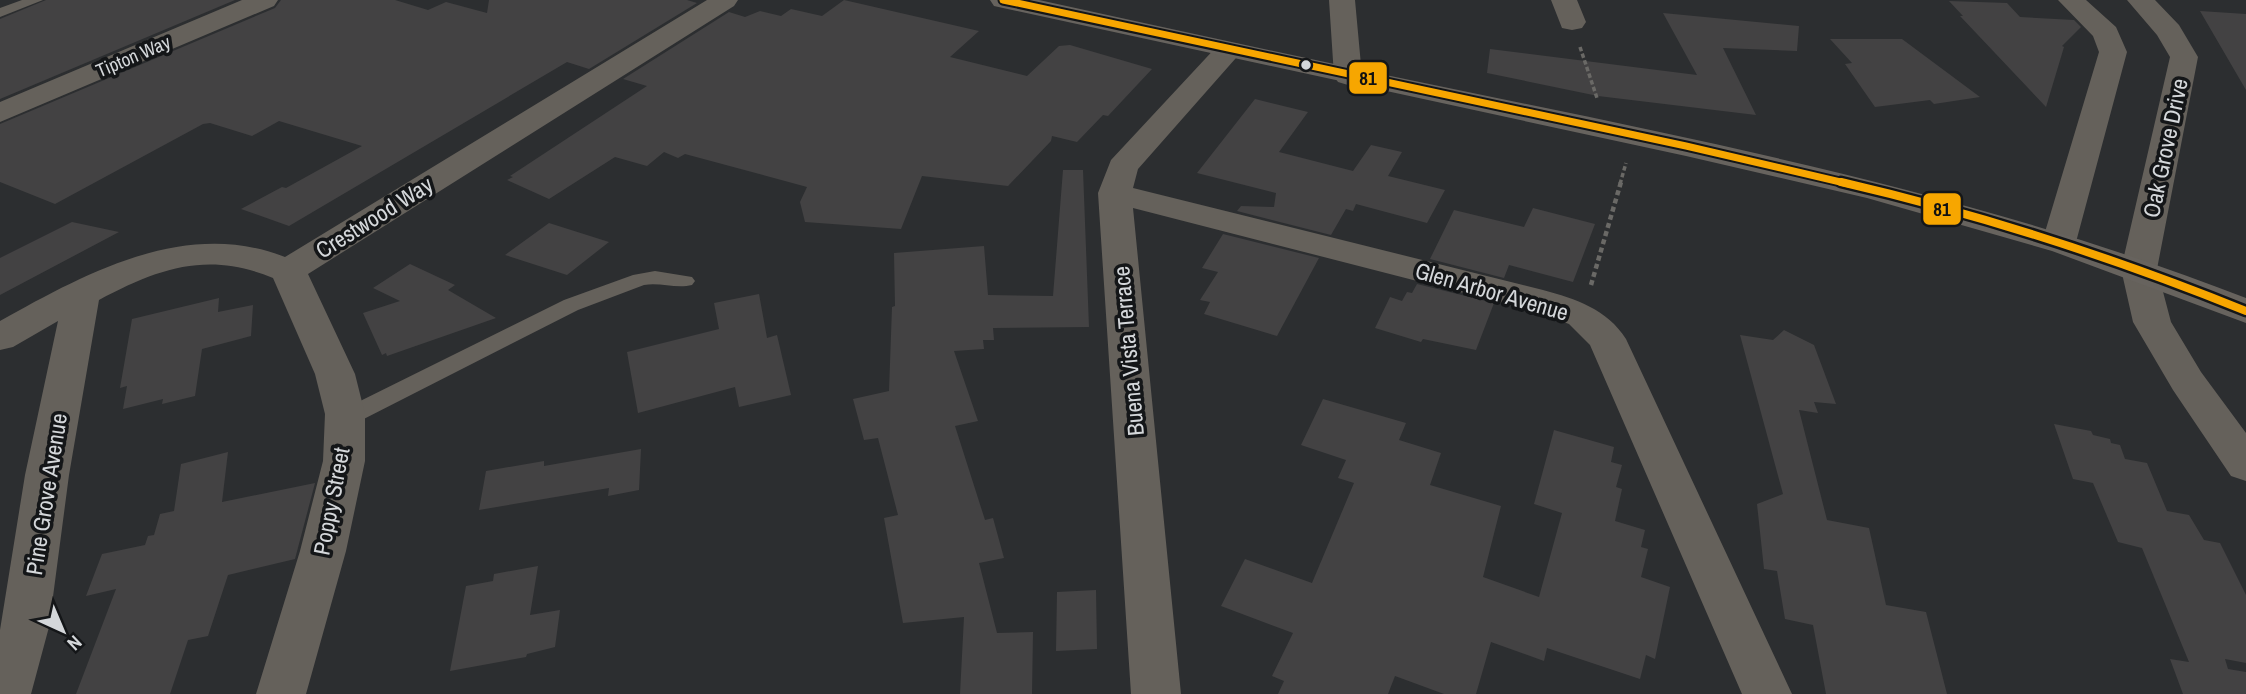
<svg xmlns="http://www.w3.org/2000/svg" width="2246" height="694" font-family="'Archivo Narrow',sans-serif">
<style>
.building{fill:#434243}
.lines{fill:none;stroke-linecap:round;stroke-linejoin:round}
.path-far1{stroke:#6a6966;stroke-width:3.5;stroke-dasharray:4.5 2.5;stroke-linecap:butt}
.path{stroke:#6a6966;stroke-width:4.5;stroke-dasharray:5 3.5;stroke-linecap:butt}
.service{fill:#65615b;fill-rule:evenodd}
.minor{fill:#65615b;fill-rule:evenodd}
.secondary{fill:#67635e;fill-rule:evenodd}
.bus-1-far1-casing{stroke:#141618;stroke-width:11}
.bus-1-casing{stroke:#141618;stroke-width:13}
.bus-1-far1{stroke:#f7a600;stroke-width:7}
.bus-1{stroke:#f7a600;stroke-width:8}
.bus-dot{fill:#d4d7da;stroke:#141618;stroke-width:2.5}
.labels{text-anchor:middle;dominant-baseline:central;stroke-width:7;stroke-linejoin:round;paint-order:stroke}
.far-street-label{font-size:19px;fill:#d4d7da;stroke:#141618}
.street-label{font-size:23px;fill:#d4d7da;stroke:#141618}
.line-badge{stroke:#141618;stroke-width:2.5}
.pale-badge-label{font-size:19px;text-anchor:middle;font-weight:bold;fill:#111}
</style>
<rect width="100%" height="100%" fill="#2c2e30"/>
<path class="building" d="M 46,0 L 235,0 L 0,99 L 0,19 Z
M 281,0 L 395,0 L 428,10 L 446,2 L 487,13 L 489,0 L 687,0 L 697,3 L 589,69 L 567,62 L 289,226 L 241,209 L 282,187 L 286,188 L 362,146 L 279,121 L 252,136 L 210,123 L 203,124 L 55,204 L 0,182 L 0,124 L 275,8 Z
M 844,0 L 979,31 L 950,57 L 1027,76 L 1059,46 L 1070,45 L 1152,69 L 1108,116 L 1103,115 L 1077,142 L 1052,136 L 1051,141 L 1008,186 L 922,176 L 901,229 L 805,222 L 800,202 L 807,187 L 685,154 L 678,158 L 664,152 L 647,166 L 615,157 L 549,199 L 507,180 L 513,177 L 510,176 L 647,86 L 623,79 L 729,12 L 745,17 L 760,11 L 781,16 L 791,9 L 822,16 Z
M 1949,1 L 2007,3 L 2020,17 L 2074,20 L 2081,27 L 2062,46 L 2064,47 L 2046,107 L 1960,16 L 1963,16 Z
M 2200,11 L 2246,14 L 2246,90 Z
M 1663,13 L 1799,26 L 1797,51 L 1723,48 L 1756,115 L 1598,96 L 1487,73 L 1490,49 L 1697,75 Z
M 1830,39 L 1902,39 L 1980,97 L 1934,104 L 1930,100 L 1875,107 L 1845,64 L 1852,63 Z
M 1255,99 L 1308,112 L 1279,152 L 1353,171 L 1371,145 L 1402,152 L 1388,176 L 1445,190 L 1427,223 L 1356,204 L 1353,211 L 1346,209 L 1331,235 L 1237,211 L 1241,206 L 1274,207 L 1276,193 L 1197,173 Z
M 1063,170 L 1083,170 L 1089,327 L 993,328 L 994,340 L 983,340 L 984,349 L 954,351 L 978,421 L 955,426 L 985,520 L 993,518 L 1004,558 L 979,563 L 997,633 L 1033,632 L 1032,694 L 960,694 L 964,617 L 903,623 L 884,518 L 898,515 L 878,438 L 864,440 L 853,399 L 889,391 L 892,307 L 895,306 L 894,253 L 984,246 L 988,295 L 1053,296 Z
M 1533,208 L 1595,224 L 1573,282 L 1509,265 L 1504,278 L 1430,259 L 1454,210 L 1524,227 Z
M 72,222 L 119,232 L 0,295 L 0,258 Z
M 549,223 L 609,242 L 567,275 L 505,255 Z
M 1223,234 L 1319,258 L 1277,336 L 1204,314 L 1210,302 L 1200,300 L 1218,272 L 1202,268 Z
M 410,264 L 455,285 L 448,290 L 496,318 L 387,356 L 386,353 L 382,355 L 363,313 L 400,301 L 373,288 Z
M 1417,284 L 1494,303 L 1476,350 L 1423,339 L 1421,342 L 1375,328 L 1390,297 L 1402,301 L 1407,292 L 1412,293 Z
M 759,294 L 767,338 L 777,335 L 791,395 L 739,407 L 735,387 L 638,413 L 627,352 L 719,329 L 714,303 Z
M 219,298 L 218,312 L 253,305 L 251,336 L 202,349 L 195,396 L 162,404 L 163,399 L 123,409 L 127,386 L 120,388 L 132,319 Z
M 1784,330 L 1814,345 L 1836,404 L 1814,402 L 1818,413 L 1799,410 L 1827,520 L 1869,528 L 1886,605 L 1926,612 L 1947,694 L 1826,694 L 1813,625 L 1785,619 L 1777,571 L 1764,569 L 1757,504 L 1783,494 L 1740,335 L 1773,340 Z
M 1323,399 L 1406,423 L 1399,440 L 1441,453 L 1430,485 L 1501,506 L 1483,577 L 1539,597 L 1562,513 L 1534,504 L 1554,430 L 1614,447 L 1611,462 L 1622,465 L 1616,487 L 1622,489 L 1615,521 L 1645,530 L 1641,547 L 1648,549 L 1641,577 L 1670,587 L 1655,659 L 1646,655 L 1640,679 L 1547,648 L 1544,661 L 1491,642 L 1476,694 L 1444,694 L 1395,676 L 1388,694 L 1278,694 L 1284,681 L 1272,676 L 1293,633 L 1221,606 L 1245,559 L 1312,583 L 1354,483 L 1338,478 L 1346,460 L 1301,445 Z
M 2054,424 L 2091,431 L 2093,435 L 2110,439 L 2111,443 L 2120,445 L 2125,459 L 2147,463 L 2167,511 L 2189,515 L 2204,540 L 2220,543 L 2246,595 L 2246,663 L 2225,659 L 2228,669 L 2246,672 L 2246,694 L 2183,694 L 2170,659 L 2189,662 L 2142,548 L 2118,542 L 2093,483 L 2073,479 Z
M 641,449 L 639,490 L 608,496 L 609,488 L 479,510 L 486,471 L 544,461 L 544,466 Z
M 228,452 L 222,502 L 315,483 L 295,559 L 228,575 L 208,636 L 188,640 L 170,694 L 76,694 L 116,589 L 86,596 L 102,554 L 145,545 L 148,536 L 154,535 L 160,514 L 174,511 L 181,464 Z
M 538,566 L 530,615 L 560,610 L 555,647 L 527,654 L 526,657 L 450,671 L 466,586 L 493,581 L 494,574 Z
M 1096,590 L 1097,649 L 1056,651 L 1057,592 Z"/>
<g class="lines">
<path class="path-far1" d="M 1580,47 L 1597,98
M 1620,184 L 1626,163"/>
<path class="path" d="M 1591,285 L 1621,182"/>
<path class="service" d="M 22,0 L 43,0 L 0,17 L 0,8 Z
M 655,271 L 692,277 L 695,281 L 692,285 C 676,289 660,282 644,285 L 578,310 L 352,425 L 344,427 L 336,425 L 333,419 L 336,413 L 564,300 L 633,275 Z"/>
<path class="minor" d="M 242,0 L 278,0 L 274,6 L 0,122 L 0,102 Z
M 707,0 L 738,0 L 734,6 L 308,274 L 355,374 L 365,414 L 365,461 L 346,551 L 306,694 L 256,694 L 300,551 L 323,461 L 325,414 L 315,374 L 273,278 C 208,251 159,268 99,300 L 69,475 L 49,627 L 31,694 L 0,694 L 0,630 L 25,475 L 58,321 L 13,347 L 0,350 L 0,321 C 86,273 186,218 285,257 Z
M 1329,0 L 1355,0 L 1362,76 L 1358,82 L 1348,85 L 1338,82 L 1334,76 Z
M 1551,0 L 1577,0 L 1586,22 L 1582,28 L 1572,30 L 1562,28 Z
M 2058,0 L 2086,0 L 2116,27 L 2127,52 L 2076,242 L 2071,249 L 2059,252 L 2047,249 L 2042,242 L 2099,52 L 2093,36 Z
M 2127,0 L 2155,0 L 2179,25 L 2198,57 L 2157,269 L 2171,322 L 2201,372 L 2246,433 L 2246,481 L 2231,476 L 2173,390 L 2133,322 L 2121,269 L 2170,57 L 2157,35 Z
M 1229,42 L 1239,44 L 1243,50 L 1138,169 L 1133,188 L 1543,290 C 1576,299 1607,309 1626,339 L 1792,694 L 1742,694 L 1590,345 L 1569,324 L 1530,310 L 1133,208 L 1181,694 L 1131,694 L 1098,193 L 1111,160 L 1219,44 Z"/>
<path class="secondary" d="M 990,0 L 1039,0 C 1190,33 1341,66 1492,97 C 1750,150 1999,202 2246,298 L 2246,323 L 2052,251 L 1867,198 L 1686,156 L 1003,8 L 994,6 Z"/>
<g class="bus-1-far1-casing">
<path id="bus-1-far1" d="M 1003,0 L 1686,146 L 1849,184"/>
</g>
<g class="bus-1-casing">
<path id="bus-1" d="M 1841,182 C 1979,214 2115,258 2246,311"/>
</g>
<use href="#bus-1-far1" class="bus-1-far1"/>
<use href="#bus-1" class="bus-1"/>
</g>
<circle class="bus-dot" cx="1306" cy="65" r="6"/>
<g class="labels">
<g class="far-street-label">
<text transform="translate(133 56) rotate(-23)">Tipton Way</text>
</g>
<g class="street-label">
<text transform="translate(2165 148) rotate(-78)">Oak Grove Drive</text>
<text transform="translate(374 217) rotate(-32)">Crestwood Way</text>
<text transform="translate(1492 291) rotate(16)">Glen Arbor Avenue</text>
<text transform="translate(1128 351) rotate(-95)">Buena Vista Terrace</text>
<text transform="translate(46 494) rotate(-81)">Pine Grove Avenue</text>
<text transform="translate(331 501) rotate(-79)">Poppy Street</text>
</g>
</g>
<g class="line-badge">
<rect x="1348" y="61" width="40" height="34" rx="7" fill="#f7a600"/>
<rect x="1922" y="192" width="40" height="34" rx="7" fill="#f7a600"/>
</g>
<g class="pale-badge-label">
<text x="1368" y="85">81</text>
<text x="1942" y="216">81</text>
</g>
<g transform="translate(63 631) rotate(136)" stroke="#141618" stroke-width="5" paint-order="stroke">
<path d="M0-5L12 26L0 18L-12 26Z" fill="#d4d7da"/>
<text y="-10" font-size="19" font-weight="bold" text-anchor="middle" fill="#d4d7da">N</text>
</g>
</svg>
